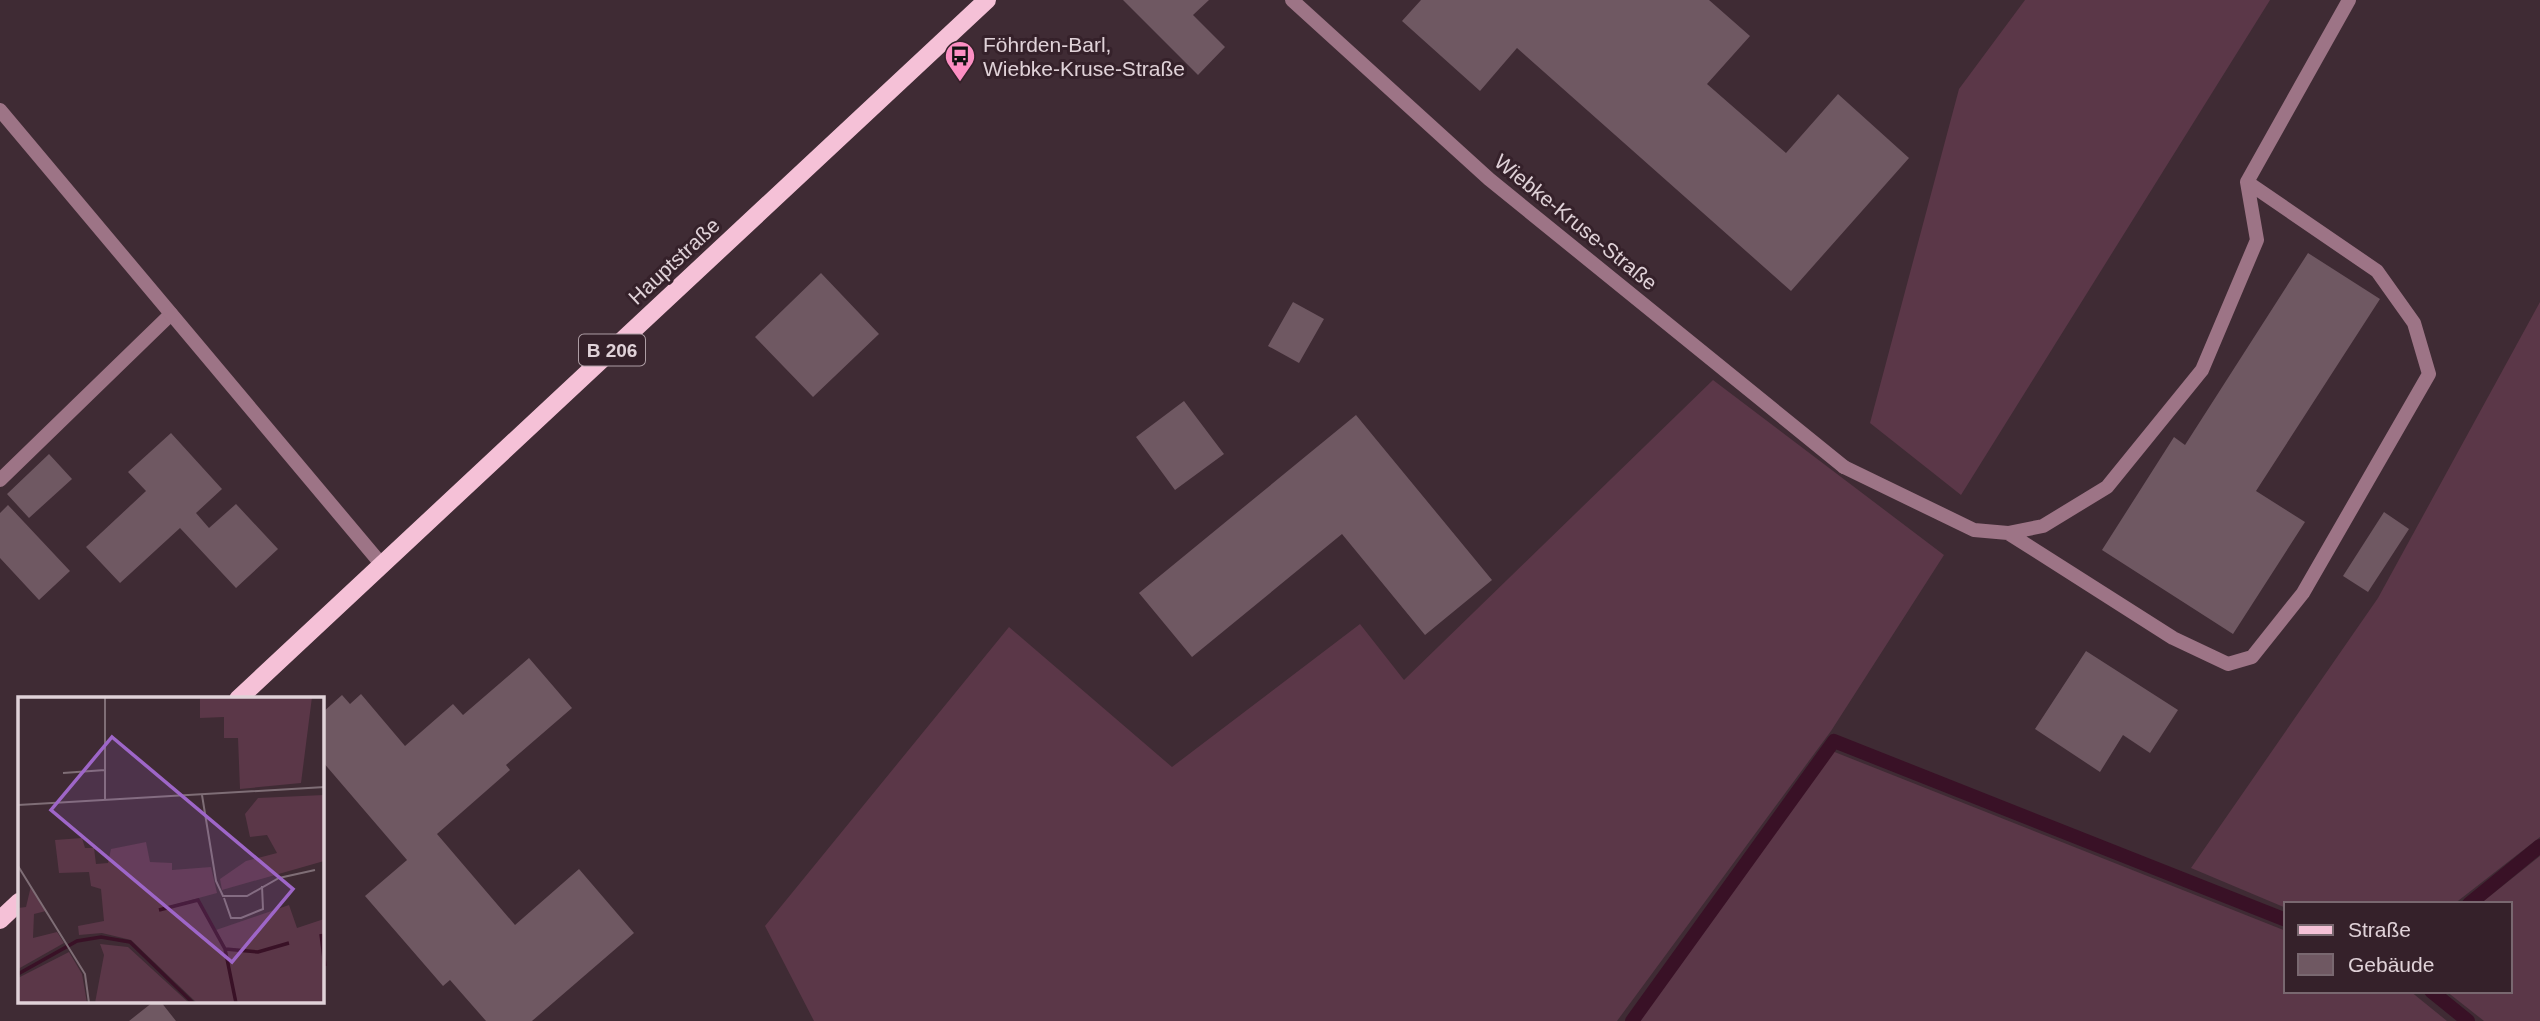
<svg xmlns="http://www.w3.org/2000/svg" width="2540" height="1021" font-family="Arial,sans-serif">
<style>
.grass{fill:#5b3748}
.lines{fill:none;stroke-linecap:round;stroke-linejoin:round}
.stream{stroke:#391126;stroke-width:14}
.building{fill:#6f5862}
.lane{stroke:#9d7486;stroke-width:14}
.street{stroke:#9d7486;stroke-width:14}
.primary{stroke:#f5c1d7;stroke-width:18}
.labels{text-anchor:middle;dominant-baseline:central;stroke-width:6;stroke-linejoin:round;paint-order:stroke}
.shield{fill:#35212a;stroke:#ad9da4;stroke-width:2}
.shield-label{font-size:19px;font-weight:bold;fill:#e0d2d8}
.poi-label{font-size:21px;fill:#e0d2d8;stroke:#35212a;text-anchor:start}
.street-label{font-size:21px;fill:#e0d2d8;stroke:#35212a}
.inset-river{fill:none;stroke:#391126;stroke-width:3.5}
.inset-road{fill:none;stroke:#7f6e76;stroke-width:2}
.view{fill:#9e66c8;fill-opacity:0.15;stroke:#9e66c8;stroke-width:3.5}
.inset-edge{fill:none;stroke:#e0d2d8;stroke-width:3.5}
</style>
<rect width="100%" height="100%" fill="#3f2b34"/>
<path class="grass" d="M 2025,0 L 2270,0 L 1961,495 L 1870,423 L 1959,89 Z
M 2540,302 L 2540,837 L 2454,904 L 2286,904 L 2286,908 L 2191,868 L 2378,598 Z
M 1713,380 L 1944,555 L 1831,731 L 1617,1021 L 814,1021 L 765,926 L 1009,627 L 1172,767 L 1360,624 L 1404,680 Z
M 1832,751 L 2286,931 L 2286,991 L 2410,991 L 2447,1021 L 1638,1021 Z
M 2540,856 L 2540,1021 L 2484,1021 L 2446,991 L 2510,991 L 2510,904 L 2480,904 Z"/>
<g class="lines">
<path class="stream" d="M 2469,904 L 2540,846
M 2431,991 L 2468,1021
M 1632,1021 L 1834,741 L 2286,920"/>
</g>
<path class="building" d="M 1123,0 L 1209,0 L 1193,15 L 1225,47 L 1198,75 Z
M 1421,0 L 1709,0 L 1750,36 L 1707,84 L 1786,153 L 1838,94 L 1909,158 L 1791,291 L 1517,48 L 1480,91 L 1402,21 Z
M 2308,253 L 2380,299 L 2256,491 L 2305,522 L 2233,634 L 2102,550 L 2174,437 L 2185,445 Z
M 821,273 L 879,334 L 813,397 L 755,337 Z
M 1293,302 L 1324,319 L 1299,363 L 1268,346 Z
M 1184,401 L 1224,454 L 1175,490 L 1136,437 Z
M 1356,415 L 1492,580 L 1425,635 L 1342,534 L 1192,657 L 1139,593 Z
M 171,433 L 222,489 L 196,513 L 209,528 L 236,504 L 278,549 L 236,588 L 180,528 L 120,583 L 86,547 L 146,491 L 128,472 Z
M 49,454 L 72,479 L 29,518 L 7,494 Z
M 8,505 L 70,571 L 39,600 L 0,558 L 0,513 Z
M 2384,512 L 2409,529 L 2368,592 L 2343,576 Z
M 2086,651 L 2178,710 L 2150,753 L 2123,735 L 2100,772 L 2035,729 Z
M 529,658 L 572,708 L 506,765 L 510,770 L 437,834 L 515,925 L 579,869 L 634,933 L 532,1021 L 486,1021 L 450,980 L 443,986 L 365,896 L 407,860 L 322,761 L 322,713 L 342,695 L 350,704 L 361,694 L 405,746 L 453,704 L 463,715 Z
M 153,1002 L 161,1002 L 176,1021 L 129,1021 Z"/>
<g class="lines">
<path class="lane" d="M 1844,467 L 1974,530 L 2008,533 L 2043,526 L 2107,487 L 2202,370 L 2257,240 L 2247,182 L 2349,0
M 0,480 L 171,314
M 2008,533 L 2173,638 L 2228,664 L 2252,657 L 2303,593 L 2429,374 L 2414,323 L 2377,271 L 2247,182"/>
<path class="street" d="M 1292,0 L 1489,179 L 1844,467
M 0,110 L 382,565"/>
<path class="primary" d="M 238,699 L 987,0
M 0,920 L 19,902"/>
</g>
<defs>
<g id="bus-pin" transform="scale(1.575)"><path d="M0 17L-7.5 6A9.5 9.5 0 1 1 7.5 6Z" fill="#fc8fc3" stroke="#35212a"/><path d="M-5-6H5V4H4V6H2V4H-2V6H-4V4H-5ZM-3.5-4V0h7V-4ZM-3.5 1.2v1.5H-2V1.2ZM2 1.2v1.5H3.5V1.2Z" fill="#111"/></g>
</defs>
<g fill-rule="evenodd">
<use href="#bus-pin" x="960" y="56"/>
</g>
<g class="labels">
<rect class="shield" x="579" y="334.5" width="66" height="31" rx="5"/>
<g class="shield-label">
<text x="612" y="350">B 206</text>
</g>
<g class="poi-label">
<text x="983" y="44">Föhrden-Barl,<tspan x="983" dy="24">Wiebke-Kruse-Straße</tspan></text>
</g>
<g class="street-label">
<text transform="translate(1576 222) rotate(39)">Wiebke-Kruse-Straße</text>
<text transform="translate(674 261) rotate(-43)">Hauptstraße</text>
</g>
</g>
<g transform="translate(18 697)">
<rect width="306" height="306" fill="#3f2b34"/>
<path d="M 182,0 L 294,0 L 283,86 L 222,92 L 220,41 L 206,41 L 206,20 L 182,21 ZM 306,98 L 306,164 L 204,193 L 202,182 L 228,164 L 259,156 L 249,138 L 232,140 L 227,117 L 240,101 ZM 64,141 L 67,151 L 76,151 L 78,167 L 90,166 L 93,152 L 128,145 L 132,165 L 154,166 L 154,173 L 193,170 L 199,196 L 140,212 L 180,204 L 206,252 L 217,306 L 179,306 L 113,243 L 84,236 L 61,238 L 60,229 L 86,224 L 83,192 L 73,189 L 71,175 L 41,176 L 37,143 ZM 13,189 L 28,214 L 16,217 L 15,241 L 39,235 L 46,246 L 0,272 L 0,211 L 8,210 ZM 271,208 L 279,231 L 306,222 L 306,261 L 303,240 L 306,306 L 219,306 L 208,253 L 240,255 L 208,251 L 198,233 ZM 82,247 L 110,250 L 171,306 L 77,306 L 86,258 ZM 51,255 L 64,277 L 69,306 L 0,306 L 0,281 Z" fill="#5b3748"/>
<path class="inset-river" d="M 141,213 L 180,203 L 207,252M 303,237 L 307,269M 0,277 L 59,244 L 83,240 L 112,245 L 175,306M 218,306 L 207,252 L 240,255 L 271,246"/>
<path class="inset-road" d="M 87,0 L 87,103M 45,76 L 87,73M 184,98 L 198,184 L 205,199 L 229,199 L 261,181 L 297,173M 0,108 L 307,90M 0,169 L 67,277 L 71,306M 206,201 L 213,221 L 223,221 L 245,212 L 244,189"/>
<path class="view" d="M 94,40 L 275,192 L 214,265 L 33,113 Z"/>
<rect width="306" height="306" class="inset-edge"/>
</g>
<rect x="2284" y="902" width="228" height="91" fill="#35212a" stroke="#796870" stroke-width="2"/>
<rect x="2298" y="925" width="35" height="10" fill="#f5c1d7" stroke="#796870" stroke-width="2"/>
<text x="2348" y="937" font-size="21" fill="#e0d2d8">Straße</text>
<rect x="2298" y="954" width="35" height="21" fill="#6f5862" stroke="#796870" stroke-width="2"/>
<text x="2348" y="972" font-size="21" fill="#e0d2d8">Gebäude</text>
</svg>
